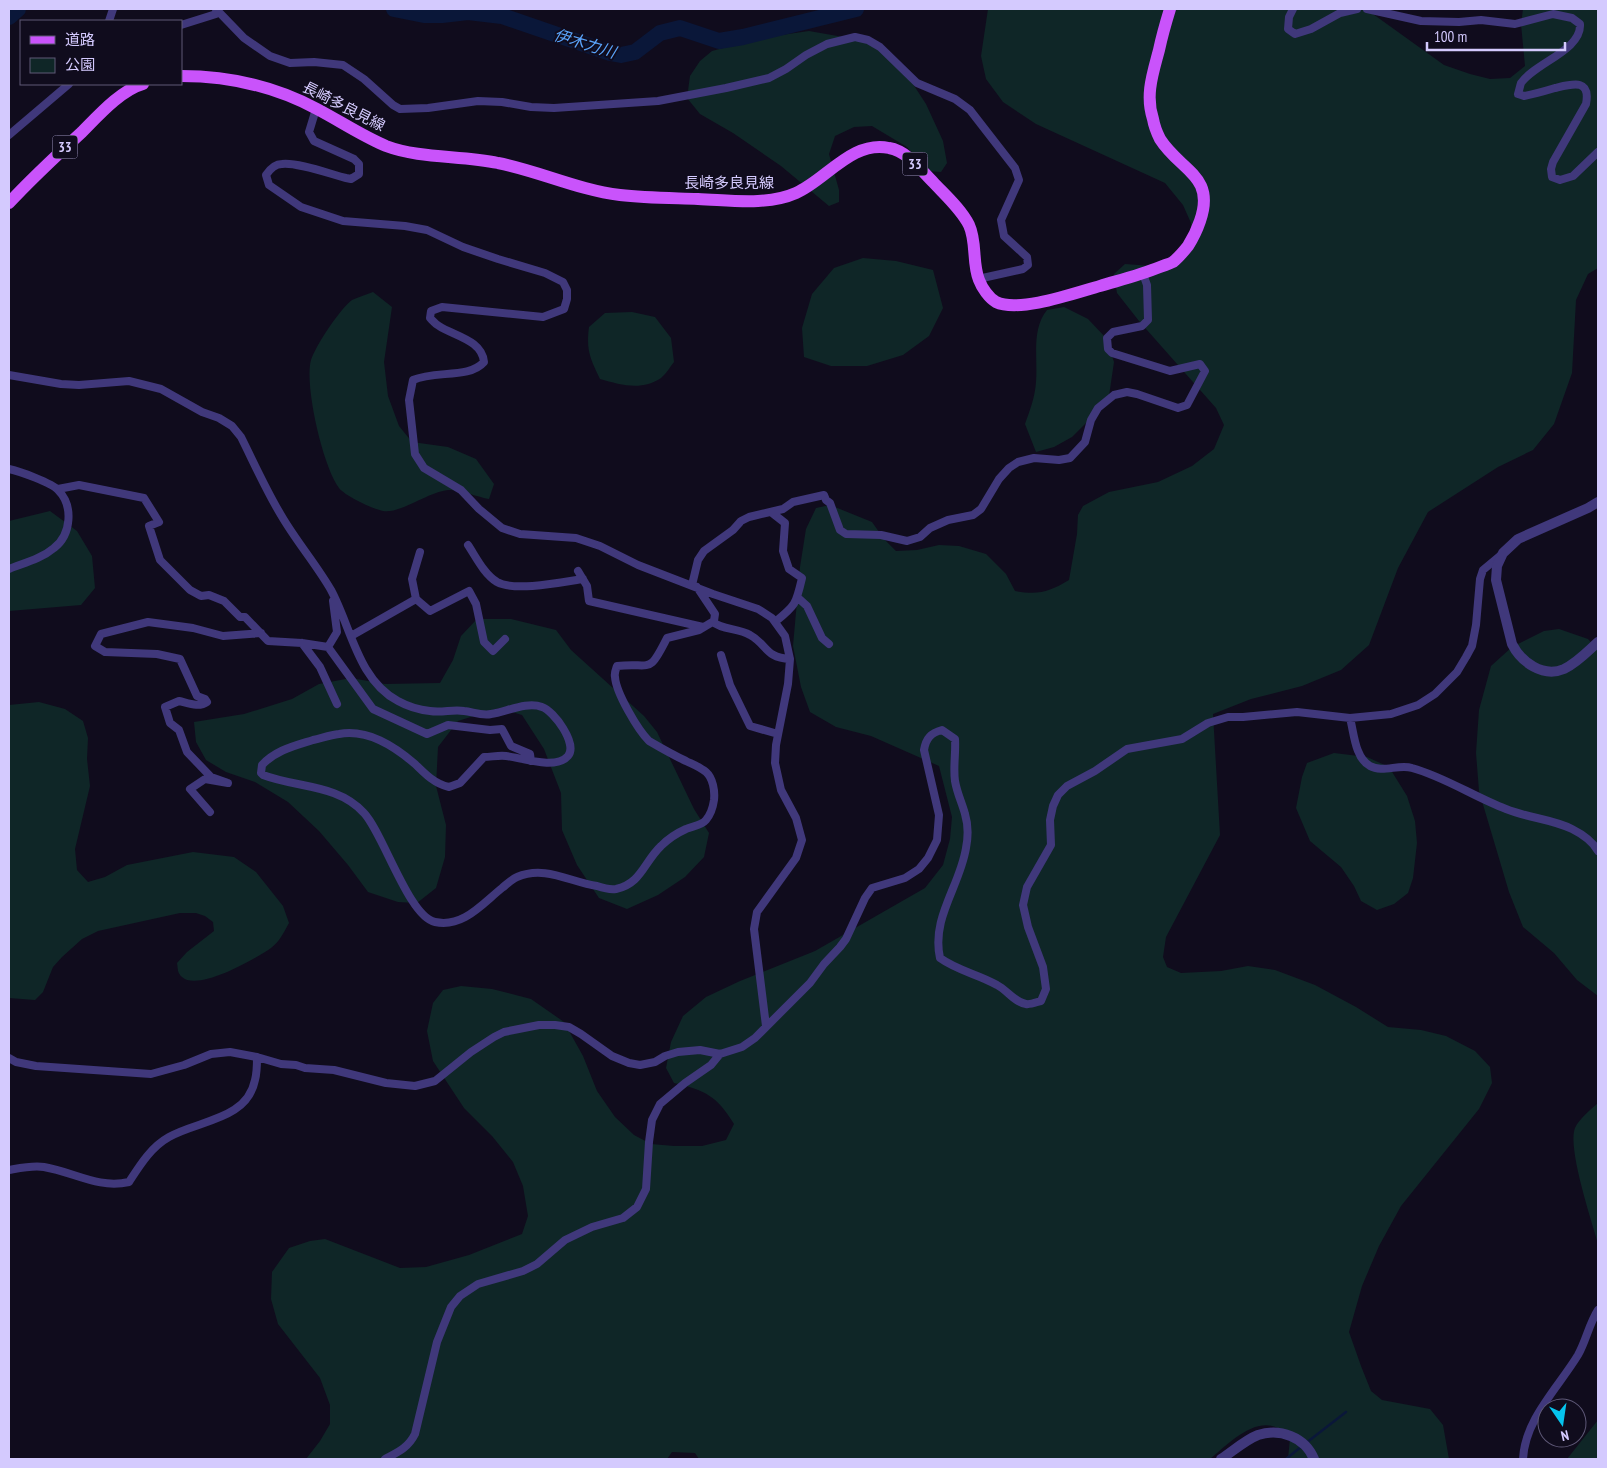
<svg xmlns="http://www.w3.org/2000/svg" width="1607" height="1468" font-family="'PT Sans Narrow','Noto Sans JP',sans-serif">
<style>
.green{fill:#0f2627}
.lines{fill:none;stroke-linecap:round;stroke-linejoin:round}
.stream{stroke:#0a1739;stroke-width:2.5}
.river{stroke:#0a1739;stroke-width:16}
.minor{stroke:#40387b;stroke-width:8}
.tertiary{stroke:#40387b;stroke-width:10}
.primary{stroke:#c953fb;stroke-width:12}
.labels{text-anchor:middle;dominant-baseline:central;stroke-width:4;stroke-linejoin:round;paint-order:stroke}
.shield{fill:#100c1d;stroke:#9991ba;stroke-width:1}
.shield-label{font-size:14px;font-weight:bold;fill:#d4cafe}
.street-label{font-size:15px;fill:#d4cafe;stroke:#100c1d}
.water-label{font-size:16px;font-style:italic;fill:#5aa4fb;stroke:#100c1d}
</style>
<rect width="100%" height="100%" fill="#100c1d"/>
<path class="green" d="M 988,9 L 1366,9 L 1444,65 L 1470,74 L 1490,79 L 1510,78 L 1525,66 L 1521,24 L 1523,9 L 1598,9 L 1598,268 L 1588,274 L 1576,300 L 1572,373 L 1554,424 L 1533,450 L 1498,467 L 1428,512 L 1398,568 L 1369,645 L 1341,670 L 1302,686 L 1251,699 L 1213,714 L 1220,835 L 1166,937 L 1163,957 L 1167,967 L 1181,973 L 1221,971 L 1248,966 L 1275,970 L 1315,985 L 1356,1007 L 1388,1027 L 1421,1030 L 1446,1036 L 1475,1051 L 1490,1067 L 1492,1083 L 1479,1109 L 1401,1206 L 1379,1246 L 1362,1286 L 1349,1332 L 1361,1366 L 1371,1391 L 1382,1400 L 1430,1409 L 1443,1425 L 1449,1459 L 1288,1459 L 1290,1438 C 1286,1435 1282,1430 1278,1428 C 1254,1416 1227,1445 1210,1459 L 699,1459 L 695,1453 L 672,1452 L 667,1459 L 306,1459 L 320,1441 L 330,1424 L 330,1405 L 320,1378 L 278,1324 L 271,1299 L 272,1272 L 289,1248 L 310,1241 L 325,1239 L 400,1268 L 426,1267 L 469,1255 L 522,1234 L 528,1216 L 523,1186 L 513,1162 L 492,1136 L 464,1108 L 433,1061 L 427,1031 L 433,1003 L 443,990 L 461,986 L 492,989 L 531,999 L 564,1022 L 583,1056 L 597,1091 L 615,1117 L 634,1135 L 651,1144 L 674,1146 L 702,1146 L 726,1140 L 734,1124 C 717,1096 705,1090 674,1083 L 666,1068 L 671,1042 L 683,1016 L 706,997 L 740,981 L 815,951 L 925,888 L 943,865 L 950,839 L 952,817 L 939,766 L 871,736 L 836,727 L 810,712 L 801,687 L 793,646 L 800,567 L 806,529 L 816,508 L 830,505 L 872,522 L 884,539 L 896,551 L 917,550 L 939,545 L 959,546 L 986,554 L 1006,574 L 1015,591 C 1039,595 1049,592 1069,580 L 1077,534 L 1078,515 L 1083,506 L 1109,492 L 1158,482 L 1192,466 L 1214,449 L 1224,425 L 1216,408 L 1139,321 L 1117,293 L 1114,274 L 1125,264 L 1152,266 L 1181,260 L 1191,241 L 1191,223 L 1183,205 L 1165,183 L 1036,124 L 1003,102 L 986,79 L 981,56 Z
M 809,31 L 866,41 L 893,58 L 911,81 L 926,104 L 943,141 L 947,163 L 941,172 L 926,171 L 907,147 L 872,126 L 854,127 L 835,136 L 829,154 L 839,190 L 839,202 L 829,206 L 781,166 L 733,133 L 700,114 L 687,98 L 690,76 L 700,61 L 712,51 L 760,38 Z
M 863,258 L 896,261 L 933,270 L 943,308 L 929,336 L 903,355 L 867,366 L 831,366 L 804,357 L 802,328 L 812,294 L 834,268 Z
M 373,292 L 392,307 L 384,362 L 388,396 L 399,426 L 412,442 L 448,447 L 476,459 L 494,484 L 489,499 C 478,497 458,489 448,490 C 428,492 400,514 383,511 C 373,509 345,496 339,488 C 323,467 304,385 311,360 C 316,345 340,309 352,300 C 358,297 366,295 373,292 Z
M 1064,307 L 1088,319 L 1106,338 L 1114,362 L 1109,396 L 1094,415 L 1072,437 L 1054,447 L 1036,452 L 1025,424 C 1030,410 1035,397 1036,382 C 1038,358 1031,330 1047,310 Z
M 632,312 L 655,317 L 671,338 L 674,362 C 670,367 666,374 661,378 C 642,391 621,385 600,379 C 590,358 586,350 589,327 L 605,313 Z
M 50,511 L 77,531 L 92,556 L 95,588 L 81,605 L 9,611 L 9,521 Z
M 477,619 L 511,619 L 556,630 L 571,650 L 644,716 L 657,732 L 694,809 L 709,833 L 704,857 L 685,877 L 658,895 L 627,909 L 599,898 L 577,865 L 562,830 L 561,793 L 544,749 L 522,715 L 499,708 L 458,721 L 438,747 L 436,786 L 446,825 L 445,857 L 436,888 L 417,903 L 398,902 L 368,892 L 348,865 L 319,831 L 288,802 L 255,782 L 226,772 L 206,760 L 196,742 L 194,722 L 244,714 L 292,699 L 319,684 L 351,678 L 385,684 L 440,683 L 453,660 L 461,636 Z
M 1559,629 L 1588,639 L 1598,650 L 1598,996 L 1577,980 L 1554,953 L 1523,927 L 1509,892 L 1479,791 L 1476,753 L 1479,710 L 1491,666 L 1512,647 L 1544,631 Z
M 39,702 L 65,709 L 83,721 L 88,738 L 87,759 L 90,786 L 75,849 L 77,870 L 88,882 L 105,877 L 127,865 L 193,852 L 234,857 L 256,872 L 283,906 L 289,923 C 284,932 280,941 271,948 C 255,959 198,992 182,977 C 177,973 178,968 177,963 L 187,952 L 214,931 L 213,922 L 205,916 L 196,913 L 180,913 L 98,931 L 82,939 L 62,957 L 53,967 L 43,992 L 35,1000 L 9,998 L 9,705 Z
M 1334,753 L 1367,757 L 1389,767 L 1407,796 L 1415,821 L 1417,843 L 1413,878 L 1408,893 L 1394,904 L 1377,910 L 1361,901 L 1354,886 L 1341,867 L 1310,841 L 1296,808 L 1302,777 L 1307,763 Z
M 1598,1103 L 1598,1244 C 1592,1222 1567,1148 1575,1128 C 1579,1119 1591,1109 1598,1103 Z
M 1598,1420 L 1598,1459 L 1567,1459 Z"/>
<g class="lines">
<path class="stream" d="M 1306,1443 L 1346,1412
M 1286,1459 L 1302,1446"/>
<path class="river" d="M 394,9 L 424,15 L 442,15 L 468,12 L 502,16 L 610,53 L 621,55 L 635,52 L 660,33 L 680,28 L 719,41 L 743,37 L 856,9
M 9,17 L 18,9"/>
<path class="minor" d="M 216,9 L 244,38 L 270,56 L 290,63 L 314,62 L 343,65 L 364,79 L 393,105 L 400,109 L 428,108 L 478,101 L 502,102 L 531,107 L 554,108 L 658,101 L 726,88 L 769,78 L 786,69 L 806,55 L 827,44 L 855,37 L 868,40 L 880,47 L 917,83 L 955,99 L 970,110 L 1015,168 L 1019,180 L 1001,220 L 1004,236 L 1027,257 L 1028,265 L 1023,269 L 978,279
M 1293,9 L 1289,17 L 1288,29 L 1295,34 L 1311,29 L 1340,13 L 1357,9
M 1367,9 L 1421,21 L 1459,22 L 1481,20 L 1515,24 L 1553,14 L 1572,18 L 1580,24 C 1582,50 1535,63 1521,83 C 1520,86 1519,91 1518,94 L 1524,96 C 1535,94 1545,91 1555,88 C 1572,84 1591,78 1586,104 L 1553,162 L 1551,169 L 1552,177 L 1560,180 L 1573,176 L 1598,152
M 109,21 L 113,9
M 181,25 L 216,14 L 218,10
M 316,109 L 309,132 L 314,141 L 354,159 L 359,164 L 359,174 L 351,179 L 346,178 C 330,174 297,162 282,164 C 275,164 270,169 266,175 L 269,185 L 301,207 L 343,221 L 405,226 L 427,230 L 463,247 L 498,259 L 545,273 L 563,282 L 567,290 L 567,299 L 564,309 L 543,317 L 442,307 L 431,311 L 430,318 C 433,321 435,324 439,326 C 454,336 482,340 484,362 C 469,379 435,370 413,380 L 409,400 L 415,454 L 424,468 L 461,490 L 479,509 L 502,528 L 520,534 L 576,538 L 600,546 L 638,565 L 713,594 L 758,609 L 772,618 L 785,636 L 790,659 L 788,684 L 776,745 L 775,763 L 781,790 L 796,818 L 802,840 L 796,858 L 757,912 L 754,929 L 766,1026
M 9,135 L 69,84
M 9,375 L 61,384 L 79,385 L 129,381 L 161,389 L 202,412 L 219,418 L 232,426 L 241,437 C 254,463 266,490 281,515 C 296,541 316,564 331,590 C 351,627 358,680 398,701 C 407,706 420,710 430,711 C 442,713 453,709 464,711 C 473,712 482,716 491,714 C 506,712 527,701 542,707 C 554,711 578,744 568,756 C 556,770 522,758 506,756 C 499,755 491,757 484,757 L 460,783 L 449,787 C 435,784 425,774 415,764 C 394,746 368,729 339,734 C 330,735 322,738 313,740 C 294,746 276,750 262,765 L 261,773 L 263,775 C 297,788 338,784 364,813 C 383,833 409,917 435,922 C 463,928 482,904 502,888 C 507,884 512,879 517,877 C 545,865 570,882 597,886 C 603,888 610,890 616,889 C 641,884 644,862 661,846 C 667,840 677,833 686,829 C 692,826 701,826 706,820 C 711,814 713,807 714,800 C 715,791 713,778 706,772 C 700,767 692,764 686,761 C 673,755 661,748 649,741 C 638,730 616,693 615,677 C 614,673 616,669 617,666 C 652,662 648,676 667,638 L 699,630 L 714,621 L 715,614 L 697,587
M 9,469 C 19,471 52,483 58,490 C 74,506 71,535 54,548 C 41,559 24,563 9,569
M 58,489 L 79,485 L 144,498 L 159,522 L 149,526 L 160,560 L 190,590 L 201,596 L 209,595 L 224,601 L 240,617 L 245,617 L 268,641 L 302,643 L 328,647 L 337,632 L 333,601
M 771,512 L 785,523 L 783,551 L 789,569 L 802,578 C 796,604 796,605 775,622
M 468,545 C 476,557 484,574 497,582 C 515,592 563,582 583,579
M 420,552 L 412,579 L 416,599 L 430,611 L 469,591 L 476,604 L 484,642 L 493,651 L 505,639
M 578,571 L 587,586 L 589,601 L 703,627
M 692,585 L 698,560 L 704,551 L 733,530 L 741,521 L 749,517 L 783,509 L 793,502 L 824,495 L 826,500 L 830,503 L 840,530 L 846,534 L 881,535 L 907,541 L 920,537 L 930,528 L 948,520 L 973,515 L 981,509 L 999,479 L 1009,468 L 1018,462 L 1034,458 L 1059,460 L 1070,458 L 1085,442 L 1091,420 L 1098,408 L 1114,395 L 1127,392 L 1137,394 L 1178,408 L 1187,405 L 1205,371 L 1200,364 L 1170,371 L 1112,353 L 1108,349 L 1107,338 L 1113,332 L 1142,326 L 1148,320 L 1147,285 L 1143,274
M 797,597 L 807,606 L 822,638 L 829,644
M 713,622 C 722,630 738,628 750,635 C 767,644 765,658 790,659
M 351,636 L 416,599
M 302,643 L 320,667 L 337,704
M 328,647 L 373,709 L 427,734 L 448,725 L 490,730 L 502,729 L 511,746 L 530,754 L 531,761
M 721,655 L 730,685 L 750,726 L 778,734
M 1350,718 C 1354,733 1355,758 1370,766 C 1382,773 1399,764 1412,768 C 1445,777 1474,797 1506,809 C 1528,818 1552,819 1572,829 C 1582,834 1593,842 1598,851
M 210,812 L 190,789 L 205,779 L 228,783 L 211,777 L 187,752 L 179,730 L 170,723 L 165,707 L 179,701 C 188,703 199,708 207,702 L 205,699 L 197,696 L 180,659 L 157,654 L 105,652 L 95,646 L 101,634 L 148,622 L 193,628 L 223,636 L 261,633
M 9,1058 L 16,1062 L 36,1066 L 151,1074 L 184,1065 L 211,1054 L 230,1052 L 257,1057 L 281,1064 L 296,1065 L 305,1068 L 334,1070 L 386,1083 L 415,1086 L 435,1081 L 471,1052 L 494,1037 L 504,1032 L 539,1025 L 555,1025 L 569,1027 L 581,1034 L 612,1056 L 629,1063 L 640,1065 L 655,1062 L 665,1056 L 678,1052 L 700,1050 L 720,1054 L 742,1047 L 755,1038 L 810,983 L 824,964 L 840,947 L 846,939 L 865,898 L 872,888 L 905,878 L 919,869 L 928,858 L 937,840 L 939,815 L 924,750 C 926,738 931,733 942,730 L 955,739 C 956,753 953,767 955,781 C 957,793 962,803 965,814 C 968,824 968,838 966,848 C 960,886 931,918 940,958 C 958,971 978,974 997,985 C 1007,990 1014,1002 1026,1004 C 1030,1005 1037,1002 1041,1001 L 1046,989 L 1043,967 L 1028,927 L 1023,905 L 1027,887 L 1051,845 L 1050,820 L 1053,806 L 1058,795 L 1067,786 L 1095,771 L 1127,749 L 1182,739 L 1208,723 L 1228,717 L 1243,717 L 1297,712 L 1350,718 L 1391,714 L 1418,705 L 1435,694 L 1457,672 L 1466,657 L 1472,646 L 1476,625 L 1480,579 L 1483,570 L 1501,555
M 9,1170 C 20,1168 33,1165 44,1167 C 74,1172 98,1189 129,1182 C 140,1165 151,1147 169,1137 C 199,1120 247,1120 255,1080 C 257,1073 257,1065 257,1057
M 385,1459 C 398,1452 408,1448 415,1434 L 437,1342 L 451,1307 L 460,1296 L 478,1284 L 523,1271 L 537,1264 L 565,1240 L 592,1227 L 623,1218 L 637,1207 L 646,1189 L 649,1142 L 652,1120 L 660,1104 L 685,1083 L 711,1065 L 720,1054
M 1523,1459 C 1525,1419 1558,1388 1578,1355 C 1586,1341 1589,1324 1598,1310"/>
<path class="tertiary" d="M 1598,502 L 1588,508 L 1518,539 L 1503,553 L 1497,566 L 1496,580 L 1512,644 C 1521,662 1543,678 1564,669 C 1577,663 1588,651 1598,642
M 1221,1459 C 1232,1452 1245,1440 1258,1435 C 1280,1428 1305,1437 1314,1459"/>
<path class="primary" d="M 181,76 C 228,76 276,87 317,109 C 340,121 362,136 386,146 C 420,159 462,155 498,163 C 539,171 578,190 620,195 C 646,198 672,198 698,199 C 729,200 767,206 796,193 C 826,180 852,140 889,148 C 907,151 920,169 933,182 C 945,195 961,209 969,225 C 977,242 972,263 979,280 C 982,288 989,298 996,302 C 1019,313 1075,293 1100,286 C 1120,280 1140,275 1160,267 C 1165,265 1169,264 1173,262 C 1178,258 1184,251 1188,246 C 1193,238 1197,230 1200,221 C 1216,175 1180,171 1160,139 C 1157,133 1154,125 1153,119 C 1145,95 1153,73 1159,50 C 1162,36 1166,22 1170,9
M 9,203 C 32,178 57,155 82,132 C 98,116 121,90 143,84"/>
</g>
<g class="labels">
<g class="shield">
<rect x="52.5" y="135.5" width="25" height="23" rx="4"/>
<rect x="902.5" y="152.5" width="25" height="23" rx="4"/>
</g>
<g class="shield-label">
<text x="65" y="147">33</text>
<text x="915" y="164">33</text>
</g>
<g class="street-label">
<text transform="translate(344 106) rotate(27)">長崎多良見線</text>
<text x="729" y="182">長崎多良見線</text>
</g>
<g class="water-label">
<text transform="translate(585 43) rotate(17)">伊木力川</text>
</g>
</g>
<rect width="1607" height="1468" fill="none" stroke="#d4cafe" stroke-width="20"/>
<rect x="20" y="20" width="162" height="65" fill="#100c1d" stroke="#5e5877"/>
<rect x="30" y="36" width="25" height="8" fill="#c953fb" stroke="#5e5877"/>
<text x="65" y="45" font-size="15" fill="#d4cafe">道路</text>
<rect x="30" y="58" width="25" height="15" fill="#0f2627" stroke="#5e5877"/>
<text x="65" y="70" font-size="15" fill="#d4cafe">公園</text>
<g transform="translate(1562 1423) rotate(167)"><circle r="24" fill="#100c1d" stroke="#5e5877"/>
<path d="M0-4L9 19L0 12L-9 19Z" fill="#06c4ee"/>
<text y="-8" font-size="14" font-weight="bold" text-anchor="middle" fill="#d4cafe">N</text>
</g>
<path d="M1427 42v8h138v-8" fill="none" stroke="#d4cafe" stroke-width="2.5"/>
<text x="1434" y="42" font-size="15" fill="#d4cafe" stroke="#100c1d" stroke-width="4" paint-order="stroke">100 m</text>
</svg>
